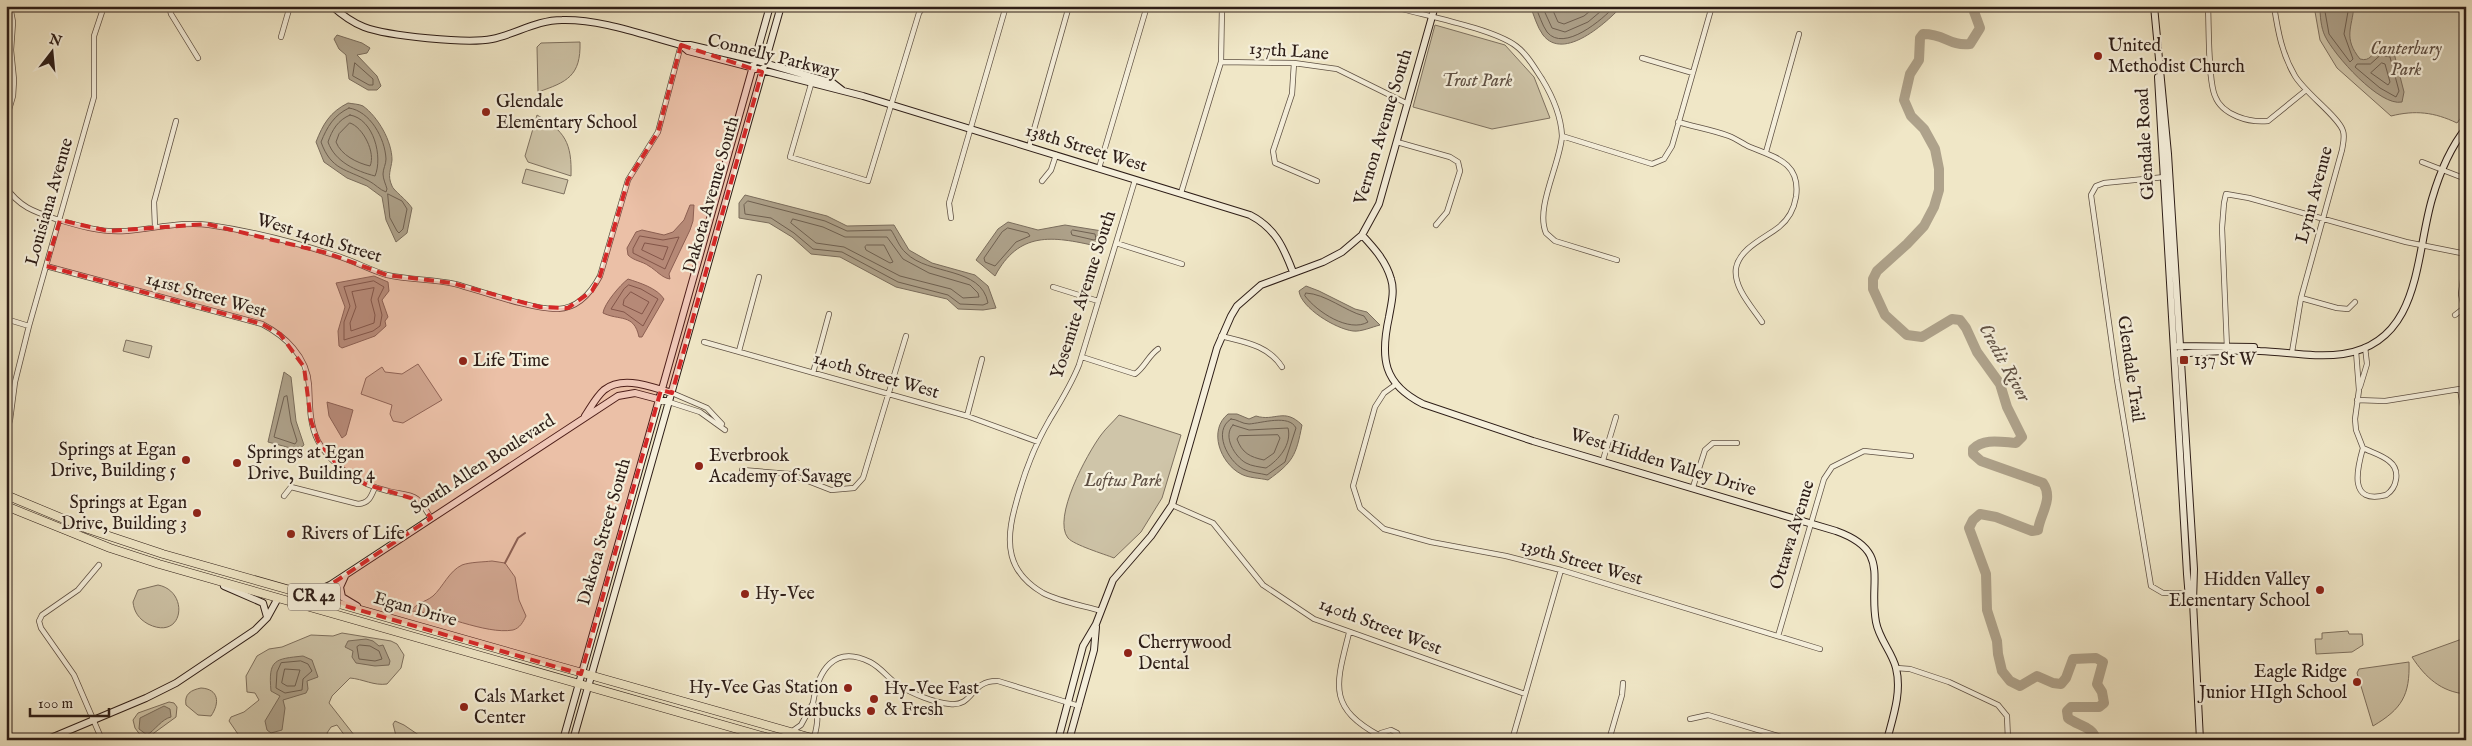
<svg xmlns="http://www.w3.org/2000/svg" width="2472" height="746" font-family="'IM FELL English',serif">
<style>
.green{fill:#cfc5a9;stroke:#7e7160}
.water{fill:#aea28b;stroke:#7a6d5d}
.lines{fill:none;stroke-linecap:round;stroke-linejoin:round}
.shore{stroke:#6e6051;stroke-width:1}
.stream{stroke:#7a6d5d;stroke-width:2}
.river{stroke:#aea28b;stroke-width:10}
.street-casing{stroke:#5e5043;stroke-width:6}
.secondary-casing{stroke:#2d1d17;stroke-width:8}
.highway-casing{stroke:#2d1d17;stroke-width:9}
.street{stroke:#f5efdb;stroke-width:4.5}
.secondary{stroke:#f5efdb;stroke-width:6}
.highway{stroke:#f0e7c7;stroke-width:8}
.marked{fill:#d62828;fill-opacity:0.2;stroke:#d62828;stroke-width:4;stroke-dasharray:10 6;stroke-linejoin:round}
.poi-dot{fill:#8f2418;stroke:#f5efdb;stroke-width:2}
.labels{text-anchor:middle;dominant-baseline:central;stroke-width:4.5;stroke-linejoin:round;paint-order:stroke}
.shield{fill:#f5efdb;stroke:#695c52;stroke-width:1}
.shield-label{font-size:16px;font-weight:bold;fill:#2d1d17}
.poi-label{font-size:18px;fill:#2d1d17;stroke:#f5efdb;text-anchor:start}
.park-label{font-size:18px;font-style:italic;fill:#5e4f43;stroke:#f5efdb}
.street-label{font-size:18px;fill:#2d1d17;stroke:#f5efdb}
.water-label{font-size:19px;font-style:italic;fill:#615245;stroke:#f5efdb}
</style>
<rect width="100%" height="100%" fill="#f0e7c7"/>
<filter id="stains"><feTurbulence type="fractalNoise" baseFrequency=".004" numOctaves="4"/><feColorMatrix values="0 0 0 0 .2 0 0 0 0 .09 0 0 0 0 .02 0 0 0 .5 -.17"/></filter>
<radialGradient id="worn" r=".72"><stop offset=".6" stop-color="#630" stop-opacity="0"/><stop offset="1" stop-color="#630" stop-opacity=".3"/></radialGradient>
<path class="green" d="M 2314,6 L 2466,6 L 2466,111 L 2457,123 C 2434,112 2415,110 2391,116 L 2337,68 L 2320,40 Z
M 1435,25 L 1505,45 L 1534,77 L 1550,118 L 1492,129 L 1413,107 Z
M 580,42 C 581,76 567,82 538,92 L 537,47 L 541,43 Z
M 537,115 C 565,131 572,143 571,176 L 528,162 L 525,156 Z
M 526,169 L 568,180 L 564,194 L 522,183 Z
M 126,340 L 152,346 L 149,358 L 123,351 Z
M 418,364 L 442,400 L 403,423 L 393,421 L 390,414 L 392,405 L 361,394 L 366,378 L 382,367 L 385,372 L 402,374 Z
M 1119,415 L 1181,435 L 1162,498 L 1141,532 L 1114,558 C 1104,554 1074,545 1068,538 C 1052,518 1087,454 1101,435 C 1106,428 1113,422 1119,415 Z
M 492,561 L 505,563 L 515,577 L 519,600 L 526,616 C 523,622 520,628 513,630 C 485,635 440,612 411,611 C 419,601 424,603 433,596 C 443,587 449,571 462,565 C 470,562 484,562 492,561 Z
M 158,585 C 190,591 184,642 148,624 C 139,619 134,612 133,602 L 138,590 Z
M 2348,631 L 2349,634 L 2362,634 L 2363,645 L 2352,652 L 2316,654 L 2315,639 L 2322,639 L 2322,633 Z
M 342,633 L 391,641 L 397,644 L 404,655 L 401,668 L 387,684 C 374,686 363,679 350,678 L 332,696 L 329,703 L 358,740 L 348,740 L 337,725 L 331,727 L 327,733 L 330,740 L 242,740 L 229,721 L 231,717 L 244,712 L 259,700 L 255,693 L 247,692 L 246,676 L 257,656 L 269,649 L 282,647 L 311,635 L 333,636 Z
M 2462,639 L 2466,642 L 2466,694 C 2441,692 2425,677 2412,657 Z
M 2409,662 C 2410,695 2402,709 2373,726 L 2357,673 L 2359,669 Z
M 201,688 C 219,689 220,703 211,716 L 198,715 L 186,705 C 184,694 191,690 201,688 Z
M 169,702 L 174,703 L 177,707 L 176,717 L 154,733 L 149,740 L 144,740 L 135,728 L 133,720 L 138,713 Z
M 395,721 L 404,725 L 426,740 L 397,740 L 393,724 Z"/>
<path class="water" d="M 1530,6 L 1622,6 C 1607,22 1564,62 1543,35 C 1537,27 1534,15 1530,6 Z
M 2320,6 L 2354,6 C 2352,28 2343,38 2360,59 C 2371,62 2371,53 2380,49 L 2390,50 L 2394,53 L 2404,92 L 2402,102 C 2380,107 2334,55 2325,36 C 2321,28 2320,16 2320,6 Z
M 337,35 L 362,43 L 370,48 L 367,53 L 357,55 L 377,76 L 381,86 L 377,90 L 368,90 L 349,79 L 346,55 L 339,49 L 334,39 Z
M 348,103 C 353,104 359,104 363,106 C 378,117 392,141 392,160 C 391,170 387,175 392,186 C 393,190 407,200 412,208 L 407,233 L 396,242 L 386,220 L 382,197 L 367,186 L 347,178 L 324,162 L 316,142 C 323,124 330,112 348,103 Z
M 745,195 L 827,216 L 847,226 L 894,225 L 909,250 L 932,263 L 975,275 L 988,286 L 996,308 L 983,310 L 958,309 L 947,299 L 896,287 L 840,257 L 811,254 L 792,237 L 769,223 L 739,218 L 739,203 Z
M 690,205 L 694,205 L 693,221 L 690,230 L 669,274 L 670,279 C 662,278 656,270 649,266 C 642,261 634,261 628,255 L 627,248 L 636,232 L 642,230 L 664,235 L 673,232 L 684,220 Z
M 1008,222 L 1038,230 L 1065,225 L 1102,231 L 1102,243 L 1096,246 C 1052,236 1019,231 995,276 L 976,260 L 998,229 Z
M 374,276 L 388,282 L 389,291 L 382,300 L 388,317 L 385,321 L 386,326 L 375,336 L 342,348 L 339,346 L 338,331 L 345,307 L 336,283 Z
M 628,279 C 640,283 657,288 664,299 L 642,337 L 639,337 C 634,313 619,321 603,313 C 604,304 620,285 628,279 Z
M 1306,286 L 1319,291 L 1355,309 L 1367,312 L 1380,325 C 1372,327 1361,332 1353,331 C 1336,329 1301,308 1299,291 Z
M 284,372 L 291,377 L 296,421 L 304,445 L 298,450 L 268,442 Z
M 327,402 L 353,410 L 346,435 L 342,438 L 329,416 Z
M 1228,414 L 1237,414 L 1249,419 L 1256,416 C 1275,422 1284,407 1302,425 C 1296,456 1293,462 1268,480 C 1260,478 1248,478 1241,474 C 1220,463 1208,430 1228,414 Z
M 366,639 L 373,641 L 379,646 L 383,645 L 390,661 L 389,665 L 375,666 L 356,663 L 352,657 L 353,651 L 345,647 L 348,641 Z
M 303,656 L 312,660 L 318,677 L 307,681 L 308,689 L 306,693 L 283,700 L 285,708 L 282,730 L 271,733 L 267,730 L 265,721 L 280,696 L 271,691 C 268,659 275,659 303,656 Z
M 164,706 L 170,709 L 171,717 C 162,719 155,730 147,735 L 139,729 L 140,718 Z"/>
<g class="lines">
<path class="shore" d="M 1535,6 C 1539,14 1542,25 1547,32 C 1564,53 1603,19 1615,6
M 1542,6 L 1552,28 L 1565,32 L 1588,22 L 1607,6
M 1551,6 L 1558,22 L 1564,24 L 1584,16 L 1596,6
M 2324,6 L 2329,34 L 2350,62 L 2353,59 L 2344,34 L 2349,6
M 2381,55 L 2390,57 L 2399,91 L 2396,97 L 2380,88 L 2355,67 L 2357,64 L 2370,64 Z
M 355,63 L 373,79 L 373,85 L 369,85 L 353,76 Z
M 2382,63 L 2385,64 L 2390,82 L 2388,85 L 2371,73 Z
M 349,108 C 370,111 385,138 386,159 C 386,164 383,169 383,174 C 383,179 386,185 387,189 L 386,192 C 380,190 375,184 369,181 C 346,169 331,170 321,142 C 327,127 334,115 349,108 Z
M 350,115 C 374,119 383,157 375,176 C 356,171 335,162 328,142 C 332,130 338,120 350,115 Z
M 350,123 C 363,127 376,153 370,166 C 357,163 341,155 336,142 L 339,134 Z
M 388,194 L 402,201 L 407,209 L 403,229 L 399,233 L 397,231 L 390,218 Z
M 748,201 L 825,221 L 847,231 L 891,230 C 896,237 899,247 906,253 C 929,276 981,266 988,303 L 983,305 L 960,304 L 948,295 L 898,282 L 842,252 L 813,249 L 794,233 L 771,218 L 745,214 L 744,205 Z
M 793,219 L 823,227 L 845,237 L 887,237 L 903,259 L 929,273 L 970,285 L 978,293 L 979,297 L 963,298 L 951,289 L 900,276 L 844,247 L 816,243 L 791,223 Z
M 1008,228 L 1028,233 L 1030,236 L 1016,242 L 995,266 L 985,262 L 984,258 L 1002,232 Z
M 1073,230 L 1095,234 L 1096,239 L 1094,240 L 1072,235 L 1071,232 Z
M 640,236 L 663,240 L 679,237 L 665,269 L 633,253 L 633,249 Z
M 645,243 L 668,247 L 663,260 L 642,250 Z
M 867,245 L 884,245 L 893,262 L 890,263 L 866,250 L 865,247 Z
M 374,281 L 384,287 L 378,299 L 382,315 L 380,326 L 373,331 L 344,340 L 344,322 L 350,306 L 344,287 Z
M 629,285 L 641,289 L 658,299 L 643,326 L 624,312 L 611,309 L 624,289 Z
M 374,288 L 371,300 L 375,315 L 374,323 L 351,331 L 350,323 L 356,307 L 352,292 Z
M 631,292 L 649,302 L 642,314 L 623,305 L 624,300 Z
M 1306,293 C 1326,294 1345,311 1364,316 L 1368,322 C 1349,333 1317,312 1305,296 Z
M 287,396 L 291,422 L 297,441 L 295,444 L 274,437 L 284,397 Z
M 1231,419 C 1237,419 1242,424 1249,424 C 1262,423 1289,414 1296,428 L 1285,462 L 1267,475 C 1260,473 1250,473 1243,469 C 1228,461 1212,431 1231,419 Z
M 1233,425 L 1249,430 L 1288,428 C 1292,444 1279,460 1266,468 C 1260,467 1251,466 1246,463 C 1235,457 1222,436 1233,425 Z
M 1278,435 L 1280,438 L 1274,453 L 1264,460 C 1250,457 1242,453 1237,439 L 1239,436 Z
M 360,645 L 370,646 L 379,651 L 382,659 L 375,661 L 359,659 L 357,647 Z
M 301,661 L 308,664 L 312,671 L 303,679 L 302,690 L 285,693 L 276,688 L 277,672 L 281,663 Z
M 285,669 L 300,670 L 295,686 L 287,686 L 282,683 Z"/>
<path class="stream" d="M 505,563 L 518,538 L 525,533"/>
<path class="river" d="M 1972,6 L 1980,28 L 1970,44 C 1948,46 1946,34 1923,34 L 1920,38 L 1919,60 L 1910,74 L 1904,100 L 1911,116 L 1924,129 L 1935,149 L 1939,169 L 1939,190 L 1934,207 L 1924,226 L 1907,244 L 1877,271 L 1873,279 L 1873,289 L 1885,315 L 1907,335 L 1922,337 L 1952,319 L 1960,320 L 1966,328 L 1977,352 L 2000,384 L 2007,407 L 2022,437 L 2016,443 C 2001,442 1984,438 1973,449 L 1973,454 L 1981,461 L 2043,483 C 2054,499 2040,514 2038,530 L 2032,531 L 1996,517 L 1980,514 L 1973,520 L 1969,528 L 1986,574 L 1987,610 L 1997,641 L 1998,654 L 2002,671 L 2010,681 L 2020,686 L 2037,676 L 2053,683 L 2061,684 L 2066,678 L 2073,659 L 2096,658 L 2103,662 L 2097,684 L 2102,692 L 2104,703 L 2099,707 L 2071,707 L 2067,711 L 2068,718 C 2078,726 2093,726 2096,740"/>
<g class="street-casing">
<path id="street" d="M 169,6 L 171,14 L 198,58
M 1391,6 C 1421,15 1492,28 1516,46 C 1527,54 1534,67 1542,79 C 1553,97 1561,115 1562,136 L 1652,164 L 1664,159 L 1672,146 L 1712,6
M 2208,6 C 2209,27 2208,80 2215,96 C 2222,115 2249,123 2268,121 L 2305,91
M 2274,6 C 2278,32 2282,54 2295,76 C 2306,94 2339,117 2343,131 C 2345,137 2343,144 2342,150 L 2301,298 L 2292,352
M 281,37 L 290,6
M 1642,58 L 1693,73
M 1221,62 L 1294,63 L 1337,69 L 1408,104
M 1294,63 L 1292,94 L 1273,151 L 1275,163 L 1317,181
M 812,81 L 790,157 L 868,181 L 919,13 L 924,6
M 6,120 L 13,96 L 14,80 L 11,50 L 13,22 L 10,6
M 1678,122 C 1695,127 1713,130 1729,136 C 1737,139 1743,144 1750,147 C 1774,157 1801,162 1796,197 C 1794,209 1789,219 1779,227 C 1765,238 1740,248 1736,268 C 1733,287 1752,307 1762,322
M 1562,136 C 1560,164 1535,208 1546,233 L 1555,241 L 1617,260
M 1397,142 L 1450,157 L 1458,162 L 1460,171 L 1447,212 L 1436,225
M 1029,147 L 1069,6
M 1766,152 L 1799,34
M 2422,162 L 2466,179
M 1099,168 L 1147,6
M 2165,177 L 2104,183 L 2096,186 L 2091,195 L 2117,380 L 2151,586 L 2163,593 L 2189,593
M 1042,181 L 1051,170 L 1056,155
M 6,187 C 19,207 35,212 56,219 C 79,226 102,233 126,231 C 154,229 182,221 209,225 C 251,231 294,242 334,255 C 353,260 369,270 387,275 C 410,280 433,279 455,284 C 481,291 533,310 558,309 C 578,308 591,293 600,276 L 628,180 L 658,132 L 681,45
M 1181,193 L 1221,62 L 1222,6
M 951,218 L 949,203 L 1006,6
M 155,227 L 154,202 L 176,121
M 1116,243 L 1182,264
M 46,266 L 262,324 C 285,336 307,356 309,385 C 310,404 309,423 318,441 C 331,466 361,485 388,491 C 397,494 409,493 417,499 C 423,504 427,512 431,518
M 1053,287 L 1098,301
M 2301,298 L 2337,308 L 2348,309 L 2355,302
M 2455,315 L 2464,308 L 2461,294 L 2466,257
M 6,319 L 29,326
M 1221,336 C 1244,342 1268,345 1282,367
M 704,342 L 967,416 L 1038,442
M 2227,348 L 2222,228 L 2224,203 L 2226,194 L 2249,198 L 2406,242 L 2466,254
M 739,351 L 759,277
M 2356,351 L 2359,390 L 2355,419 L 2356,430 L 2363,448 C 2371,452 2382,455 2389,461 C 2401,470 2397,488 2386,495 C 2348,505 2357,469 2363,448
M 1082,357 L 1135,374 C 1145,367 1148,356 1158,349
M 813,373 L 829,314
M 1395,385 L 1384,393 L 1375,407 L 1353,486 L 1360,508 L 1384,529 L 1431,542 L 1506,556 L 1561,570 L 1820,649
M 2360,387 L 2367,364 L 2365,347
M 2460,389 L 2466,424
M 672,393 L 707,408 L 722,424
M 2357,400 L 2385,401 L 2466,388
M 669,402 L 700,412 L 725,430
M 967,416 L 982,359
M 6,433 L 10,420 L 15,382 L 29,326 L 94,97 L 94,36 L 104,6
M 1603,460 L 1616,417
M 742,470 L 790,474 L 831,490 L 854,488 L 863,478 L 906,336
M 1693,487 L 1705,450 L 1713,443 L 1737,443
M 284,496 L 291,487 L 358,504 C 369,503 371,497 375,487
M 1172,505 L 1213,523 L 1263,585 L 1314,619 L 1525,694
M 99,565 L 78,590 L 42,615 L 39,621 L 41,628 L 74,675 L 102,740
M 1101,611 C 1084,606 1058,601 1043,593 C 1007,572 1005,543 1015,507 C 1023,476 1034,446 1050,419 C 1061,401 1071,385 1079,365 L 1135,180
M 1349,633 C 1336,685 1327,707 1380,736
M 1778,636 L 1824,479 L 1832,467 L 1864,451 L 1911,456
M 1896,668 L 1910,669 L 1949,682 L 1998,705 L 2007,716 L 2008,740
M 813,703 C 818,671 834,644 870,662 C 882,668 889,680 900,686 C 913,694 935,703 950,704 C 974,707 970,680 998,681 L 1079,706
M 1690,719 L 1708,715 L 1791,740
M 791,732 L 801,725 L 813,703 C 820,715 817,726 814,738
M 1378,740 L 1381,733 L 1391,730 L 1397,733 L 1400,740
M 1512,740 L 1561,570
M 1609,740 L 1622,695 L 1623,683"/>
</g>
<g class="secondary-casing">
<path id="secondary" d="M 332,6 C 342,15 351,22 364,27 C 388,36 467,44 492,39 C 516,34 537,20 562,20 C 601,19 643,35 681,45 L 690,45 L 754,60 L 833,83 L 842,90
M 2154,6 L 2168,154 L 2194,569 L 2193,602 L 2200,740
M 681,45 L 688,51 L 863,96 L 1250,215 C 1275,228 1283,246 1293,272
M 2158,77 L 2187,574 L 2189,599 L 2192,602
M 1362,235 C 1374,248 1386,261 1391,279 C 1395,291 1391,305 1389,317 C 1380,358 1383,384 1423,404 L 1533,441 L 1836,531 C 1892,551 1868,579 1876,622 C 1879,639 1892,652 1896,668 C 1902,692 1893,717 1887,740
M 2177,346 L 2254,347
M 2177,354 C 2204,352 2233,349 2260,351 C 2287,352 2316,358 2343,354 C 2421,342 2415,257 2432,199 C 2439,175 2450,148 2466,128
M 585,416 C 591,407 596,397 604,390 C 623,375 651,387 672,393
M 345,576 L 340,587 L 342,597 L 357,606
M 224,586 L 263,603 L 267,617
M 308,595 L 330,585 L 618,396 L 635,393 L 669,402
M 46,740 L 146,698 L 176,683 L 255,630 L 267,618 L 278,598
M 563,740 L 770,6
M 573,740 L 781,6
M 1058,740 L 1083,646 L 1096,624 L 1113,580 L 1151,536 L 1172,505 L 1217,348 L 1231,316 L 1237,306 L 1261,285 L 1323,262 L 1342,252 L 1362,235 L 1379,204 L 1435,6
M 1069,740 L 1094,650 L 1096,627"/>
</g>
<g class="highway-casing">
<path id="highway" d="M 6,495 L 88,529 L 163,554 L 819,740
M 6,506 L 110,548 L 159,564 L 776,740"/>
</g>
<use href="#street" class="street"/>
<use href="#secondary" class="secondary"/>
<use href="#highway" class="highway"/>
</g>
<path class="marked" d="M 681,45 L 762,72 L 672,393 L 661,390 L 581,674 L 307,595 L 330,585 L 431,518 L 417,500 L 365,484 L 335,462 L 318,441 L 311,421 L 304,367 L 280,334 L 262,324 L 46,266 L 60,220 L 108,231 L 207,224 L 327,253 L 387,275 L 452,283 L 540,307 L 568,308 L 592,291 L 600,276 L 628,180 L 658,132 Z"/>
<g class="poi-dot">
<circle cx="2098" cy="56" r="5"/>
<circle cx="486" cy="112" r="5"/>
<rect x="2179" y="355" width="10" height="10" rx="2.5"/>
<circle cx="463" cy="361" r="5"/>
<circle cx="186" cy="460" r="5"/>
<circle cx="237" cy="463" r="5"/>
<circle cx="699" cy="466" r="5"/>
<circle cx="197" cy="513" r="5"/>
<circle cx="291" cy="534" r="5"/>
<circle cx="2320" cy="590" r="5"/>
<circle cx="745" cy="594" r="5"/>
<circle cx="1128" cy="653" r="5"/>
<circle cx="2357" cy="682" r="5"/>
<circle cx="848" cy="688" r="5"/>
<circle cx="874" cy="699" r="5"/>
<circle cx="464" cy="707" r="5"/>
<circle cx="871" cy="711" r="5"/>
</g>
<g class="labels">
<rect class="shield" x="288" y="583.5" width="52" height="27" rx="4"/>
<g class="shield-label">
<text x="314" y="597">CR 42</text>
</g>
<g class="poi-label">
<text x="2108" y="46">United<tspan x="2108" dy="21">Methodist Church</tspan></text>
<text x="496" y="102">Glendale<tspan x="496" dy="21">Elementary School</tspan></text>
<text x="2194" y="360">137 St W</text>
<text x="473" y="361">Life Time</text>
<text x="176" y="450" text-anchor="end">Springs at Egan<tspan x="176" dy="21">Drive, Building 5</tspan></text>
<text x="247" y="453">Springs at Egan<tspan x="247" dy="21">Drive, Building 4</tspan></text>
<text x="709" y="456">Everbrook<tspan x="709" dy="21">Academy of Savage</tspan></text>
<text x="187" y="503" text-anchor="end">Springs at Egan<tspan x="187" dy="21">Drive, Building 3</tspan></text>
<text x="301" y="534">Rivers of Life</text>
<text x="2310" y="580" text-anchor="end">Hidden Valley<tspan x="2310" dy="21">Elementary School</tspan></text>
<text x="755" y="594">Hy-Vee</text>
<text x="1138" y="643">Cherrywood<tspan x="1138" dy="21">Dental</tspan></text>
<text x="2347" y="672" text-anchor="end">Eagle Ridge<tspan x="2347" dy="21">Junior HIgh School</tspan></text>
<text x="838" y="688" text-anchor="end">Hy-Vee Gas Station</text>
<text x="884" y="689">Hy-Vee Fast<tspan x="884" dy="21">&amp; Fresh</tspan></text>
<text x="474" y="697">Cals Market<tspan x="474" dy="21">Center</tspan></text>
<text x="861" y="711" text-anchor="end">Starbucks</text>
</g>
<g class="park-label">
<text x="2406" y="49">Canterbury<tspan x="2406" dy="21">Park</tspan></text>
<text x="1477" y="81">Trost Park</text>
<text x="1123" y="481">Loftus Park</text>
</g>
<g class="street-label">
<text transform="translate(1289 52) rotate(4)">137th Lane</text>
<text transform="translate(773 57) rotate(14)">Connelly Parkway</text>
<text transform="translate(1384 127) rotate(-73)">Vernon Avenue South</text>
<text transform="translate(2146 144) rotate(-93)">Glendale Road</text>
<text transform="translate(1086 149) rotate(17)">138th Street West</text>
<text transform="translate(712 195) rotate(-74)">Dakota Avenue South</text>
<text transform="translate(2315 195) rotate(-75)">Lynn Avenue</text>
<text transform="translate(50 202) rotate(-74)">Louisiana Avenue</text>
<text transform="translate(319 239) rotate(17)">West 140th Street</text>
<text transform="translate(1084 295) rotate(-72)">Yosemite Avenue South</text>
<text transform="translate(206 296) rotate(16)">141st Street West</text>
<text transform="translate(2130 369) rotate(82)">Glendale Trail</text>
<text transform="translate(876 376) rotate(16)">140th Street West</text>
<text transform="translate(1663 463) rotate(17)">West Hidden Valley Drive</text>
<text transform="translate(483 465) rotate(-33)">South Allen Boulevard</text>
<text transform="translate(605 532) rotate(-74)">Dakota Street South</text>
<text transform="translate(1793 535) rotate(-73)">Ottawa Avenue</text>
<text transform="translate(1581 563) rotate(16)">139th Street West</text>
<text transform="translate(415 610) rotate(16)">Egan Drive</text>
<text transform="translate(1380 627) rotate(21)">140th Street West</text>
</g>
<g class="water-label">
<text transform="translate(2004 363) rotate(61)">Credit River</text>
</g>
</g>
<rect width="2472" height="746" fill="none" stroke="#f0e7c7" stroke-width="25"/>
<rect x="8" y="8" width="2457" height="731" fill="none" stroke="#2d1d17" stroke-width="2.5"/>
<rect x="12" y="12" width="2447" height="721" fill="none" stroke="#2d1d17"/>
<g transform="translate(52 52) rotate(16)" stroke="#f5efdb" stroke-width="4" paint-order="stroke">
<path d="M0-4L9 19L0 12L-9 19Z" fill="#2d1d17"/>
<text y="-8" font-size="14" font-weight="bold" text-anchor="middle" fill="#2d1d17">N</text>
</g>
<path d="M30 708v8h79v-8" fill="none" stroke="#2d1d17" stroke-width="2.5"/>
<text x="38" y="708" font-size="15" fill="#2d1d17" stroke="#f5efdb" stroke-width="4" paint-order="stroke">100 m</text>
<rect width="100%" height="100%" filter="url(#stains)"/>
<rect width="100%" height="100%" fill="url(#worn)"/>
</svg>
